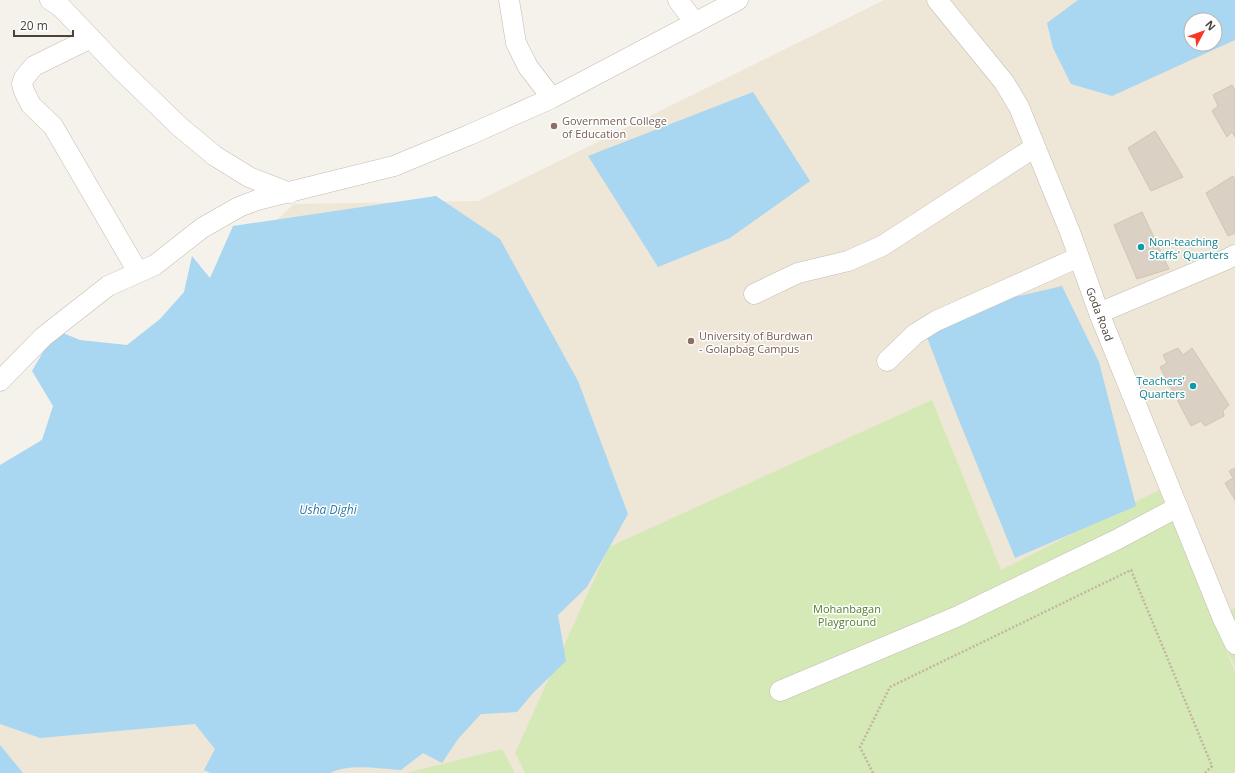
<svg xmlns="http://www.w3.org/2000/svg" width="1235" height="773" font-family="'Open Sans',sans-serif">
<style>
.education{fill:#eee6d6;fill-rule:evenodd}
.green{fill:#d4e9b5}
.water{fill:#a9d6f1;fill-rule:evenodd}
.building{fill:#dad0c4;stroke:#d2c5b4}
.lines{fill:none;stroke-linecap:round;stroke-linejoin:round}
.minor-casing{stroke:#c4bcb1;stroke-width:21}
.path{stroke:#c3b59f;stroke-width:2.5;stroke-dasharray:2 2;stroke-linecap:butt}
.minor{stroke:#fff;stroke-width:20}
.education-dot{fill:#8d6e63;stroke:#fff;stroke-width:1.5}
.culture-dot{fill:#0f9aa8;stroke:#fff;stroke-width:1.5}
.labels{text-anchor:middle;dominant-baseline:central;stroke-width:3;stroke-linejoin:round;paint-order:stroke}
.education-label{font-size:11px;fill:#785e54;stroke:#fff;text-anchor:start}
.culture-label{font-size:11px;fill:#0d838f;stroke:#fff;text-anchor:start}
.street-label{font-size:11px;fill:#4a4339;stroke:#fff}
.park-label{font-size:11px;fill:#4d7d2b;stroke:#fff}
.water-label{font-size:12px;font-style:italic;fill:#2e78a6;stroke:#fff}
</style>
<rect width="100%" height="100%" fill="#f5f2eb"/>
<path class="education" d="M 884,0 L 1235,0 L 1235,773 L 0,773 L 0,478 L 294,204 L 478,201 ZM 1191,20 L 1215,20 L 1215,44 L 1191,44 Z"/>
<path class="green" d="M 932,400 L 1001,570 L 1159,490 L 1213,619 L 1235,608 L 1235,667 L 1220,636 L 1235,672 L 1235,773 L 525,773 L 515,753 L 609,547 Z
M 502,749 L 515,773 L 406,773 Z"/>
<path class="water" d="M 1078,0 L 1235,0 L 1235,40 L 1112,96 L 1071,84 L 1053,48 L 1047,23 ZM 1191,20 L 1215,20 L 1215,44 L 1191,44 Z
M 753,92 L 810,181 L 730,238 L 658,267 L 588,156 Z
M 436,196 L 500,239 L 578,381 L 628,514 L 587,587 L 558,615 L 566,661 L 533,693 L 517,712 L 481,714 L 458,739 L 442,763 L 423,753 L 401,770 C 380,769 349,763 330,773 L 211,773 L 204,770 L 215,749 L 195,724 L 40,738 L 0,724 L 0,465 L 42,440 L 53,406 L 32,371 L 47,345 L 63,333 L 80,340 L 127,345 L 160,319 L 184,292 L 192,256 L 210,278 L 233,226 Z
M 1062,286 L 1099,362 L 1136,506 L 1015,558 L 954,408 L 925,332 L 1011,298 Z
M 0,745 L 23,773 L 0,773 Z"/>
<path class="building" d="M 1232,85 L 1235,90 L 1235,137 L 1232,132 L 1227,137 L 1212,111 L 1218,106 L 1213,95 Z
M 1155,131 L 1183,177 L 1151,191 L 1128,148 Z
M 1233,176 L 1235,180 L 1235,233 L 1228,236 L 1206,193 Z
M 1142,212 L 1169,269 L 1137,279 L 1114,225 Z
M 1178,348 L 1183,355 L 1192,348 L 1229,405 L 1223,411 L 1224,416 L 1205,426 L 1201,421 L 1191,426 L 1160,367 L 1167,363 L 1163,355 Z
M 1235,468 L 1235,500 L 1225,483 L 1233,478 L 1229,471 Z"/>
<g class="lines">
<g class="minor-casing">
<path id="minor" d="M 50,0 L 61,7 L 120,69 L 180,127 L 215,156 L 249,177 L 290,193
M 509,0 L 516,43 L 528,67 L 552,98
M 678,0 L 695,23
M 937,0 L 1004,82 L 1019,107 L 1070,232 L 1099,313 L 1223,619 L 1235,644
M 91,38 L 34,66 L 24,78 L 22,84 L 24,91 L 31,105 L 53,126 L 138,272
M 754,294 L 798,273 L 848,261 L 882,246 L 1035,147
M 1099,313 L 1225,260 L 1235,255
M 887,361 L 915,334 L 936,321 L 1079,257
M 0,381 L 43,337 L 108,286 L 155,265 L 202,228 L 239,207 L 257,200 L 394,166 L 469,135 L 552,98 L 738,0
M 780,691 L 956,617 L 1116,540 L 1178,507"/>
</g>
<path class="path" d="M 873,773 L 860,747 L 890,687 L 1131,570 L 1212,766 L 1205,773"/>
<use href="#minor" class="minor"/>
</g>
<g class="education-dot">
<circle cx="554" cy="126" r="4"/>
<circle cx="691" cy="341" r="4"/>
</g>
<g class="culture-dot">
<circle cx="1141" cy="247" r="4"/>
<circle cx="1193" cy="386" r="4"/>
</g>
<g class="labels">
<g class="education-label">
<text x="562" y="120">Government College<tspan x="562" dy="13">of Education</tspan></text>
<text x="699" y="335">University of Burdwan<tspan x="699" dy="13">- Golapbag Campus</tspan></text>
</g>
<g class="culture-label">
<text x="1149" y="241">Non-teaching<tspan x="1149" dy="13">Staffs' Quarters</tspan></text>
<text x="1185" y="380" text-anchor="end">Teachers'<tspan x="1185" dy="13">Quarters</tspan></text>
</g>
<g class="street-label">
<text transform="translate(1100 314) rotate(69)">Goda Road</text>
</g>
<g class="park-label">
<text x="847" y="608">Mohanbagan<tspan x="847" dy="13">Playground</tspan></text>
</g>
<g class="water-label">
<text x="328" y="509">Usha Dighi</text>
</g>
</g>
<g transform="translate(1203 32) rotate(49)"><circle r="19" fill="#ffffff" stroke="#b7b4b0"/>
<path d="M0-3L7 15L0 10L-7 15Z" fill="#f83720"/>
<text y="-6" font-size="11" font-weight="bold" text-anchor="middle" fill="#4a4339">N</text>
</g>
<path d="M14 30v6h59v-6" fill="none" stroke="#4a4339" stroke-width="2"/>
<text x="20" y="30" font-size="12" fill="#4a4339" stroke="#ffffff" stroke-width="3" paint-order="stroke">20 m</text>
</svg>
